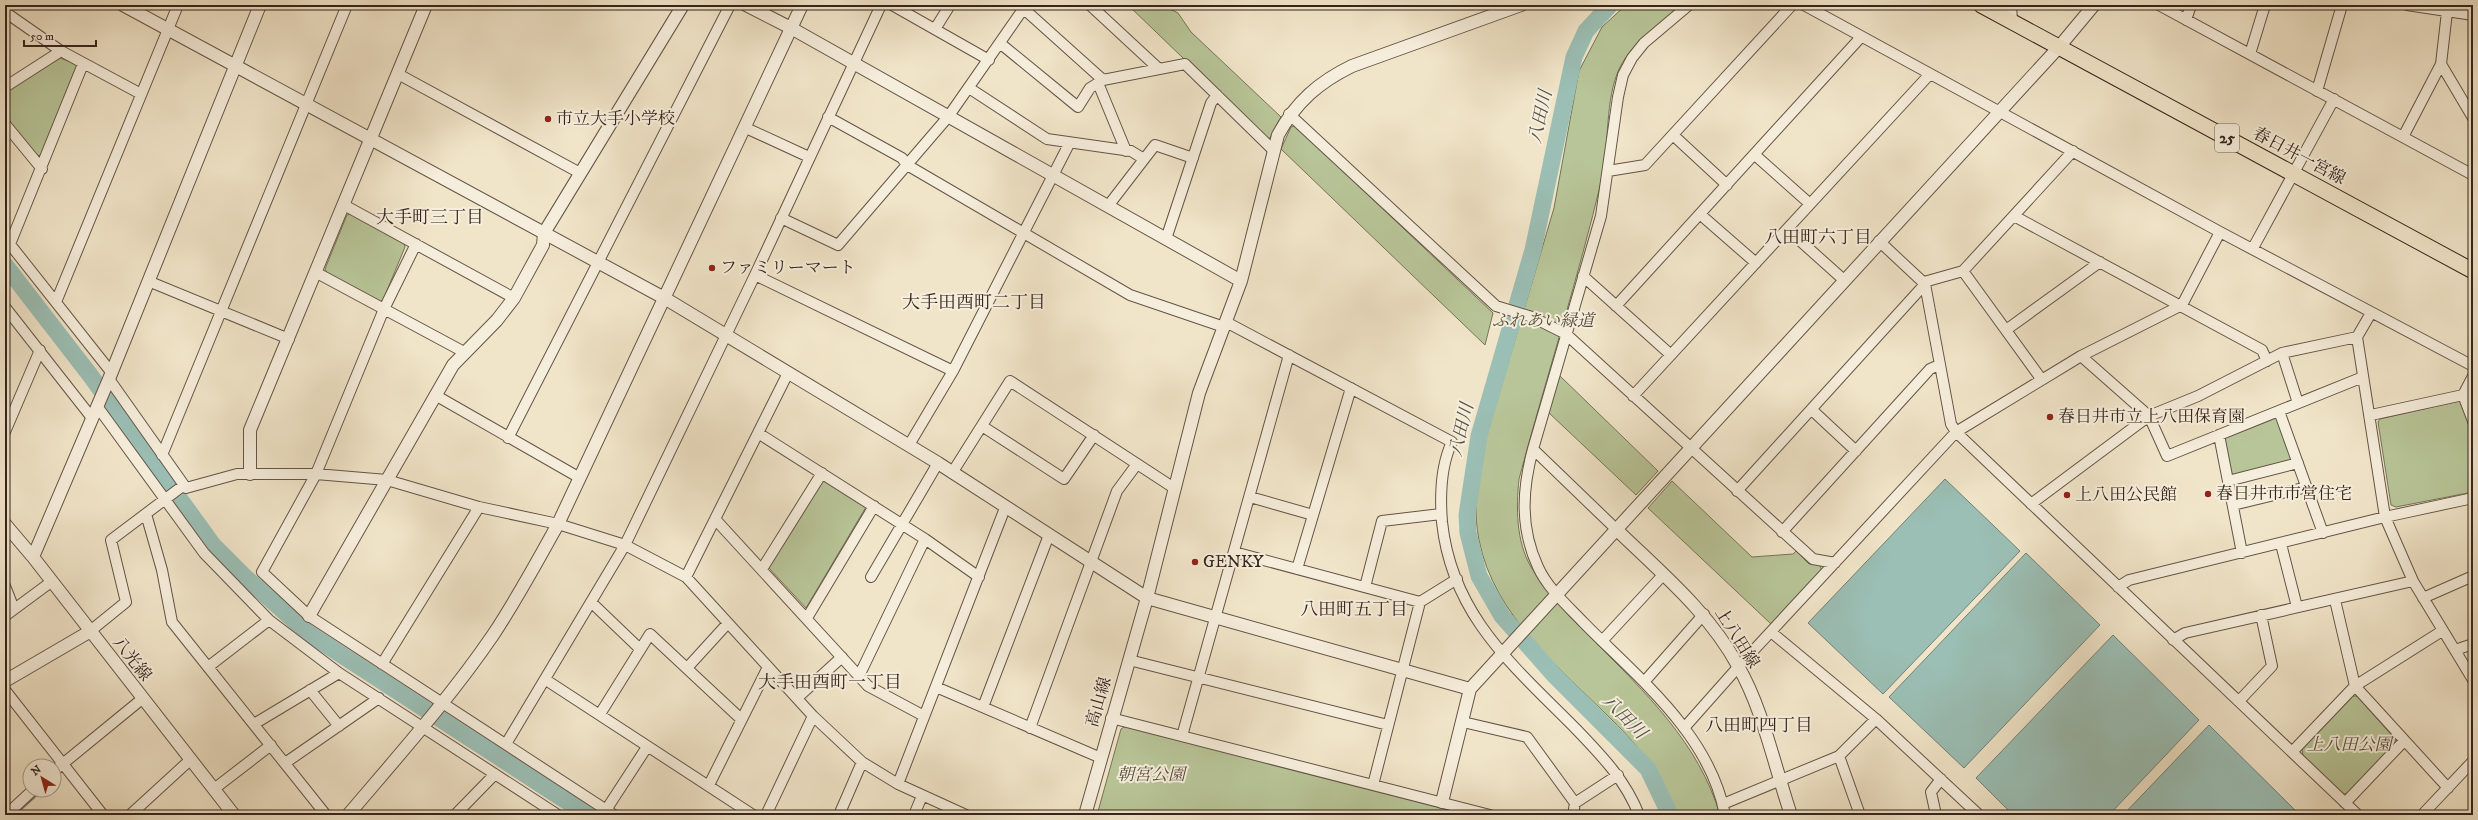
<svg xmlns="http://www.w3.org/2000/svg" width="2478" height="820" font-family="'IM FELL DW Pica','Noto Serif JP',serif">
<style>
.green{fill:#b8c598;stroke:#76745a}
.water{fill:#9bbfb5;stroke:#728178}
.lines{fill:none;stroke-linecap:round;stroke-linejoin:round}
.stream{stroke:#728178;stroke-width:3}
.river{stroke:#9bbfb5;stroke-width:17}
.minor-casing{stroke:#645447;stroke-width:12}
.tertiary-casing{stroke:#645447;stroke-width:14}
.primary-casing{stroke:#35241c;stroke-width:17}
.minor{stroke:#f6eedc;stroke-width:10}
.tertiary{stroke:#f6eedc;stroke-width:12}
.primary{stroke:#f1e5c9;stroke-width:15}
.poi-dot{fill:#8f2418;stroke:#f6eedc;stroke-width:1.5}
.labels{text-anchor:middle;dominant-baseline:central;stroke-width:4;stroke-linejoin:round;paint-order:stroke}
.shield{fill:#f6eedc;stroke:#6f6156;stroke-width:1}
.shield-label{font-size:16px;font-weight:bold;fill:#35241c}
.poi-label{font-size:17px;fill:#35241c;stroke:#f6eedc;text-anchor:start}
.street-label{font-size:17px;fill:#35241c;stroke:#f6eedc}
.park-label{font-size:17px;font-style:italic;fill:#564c3b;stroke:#f6eedc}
.water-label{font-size:18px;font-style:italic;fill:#54524a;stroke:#f6eedc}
.neighbourhood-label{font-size:18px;fill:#35241c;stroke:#f6eedc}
</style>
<rect width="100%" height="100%" fill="#f1e5c9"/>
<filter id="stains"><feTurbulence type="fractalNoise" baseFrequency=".005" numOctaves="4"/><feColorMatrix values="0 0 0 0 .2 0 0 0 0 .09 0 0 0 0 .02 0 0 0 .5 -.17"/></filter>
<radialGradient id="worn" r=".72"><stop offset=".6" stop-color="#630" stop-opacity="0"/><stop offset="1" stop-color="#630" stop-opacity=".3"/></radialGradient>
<path class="green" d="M 1128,5 L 1162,5 L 1178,13 L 1191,32 L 1281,117 L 1270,138 L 1267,139 Z
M 1626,5 L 1682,5 C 1662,23 1632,43 1620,67 C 1604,101 1610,142 1602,178 C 1578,279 1546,378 1519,479 C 1516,508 1516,541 1531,567 C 1548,596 1571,618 1594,641 C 1645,692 1699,743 1720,815 L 1675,815 C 1665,777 1640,748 1612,720 C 1560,668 1494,616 1479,540 C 1474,515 1476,490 1478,465 L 1554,208 L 1579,71 L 1602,27 Z
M 60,58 L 76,64 L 77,68 L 42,155 L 35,156 L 5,118 L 5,92 Z
M 1295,126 L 1493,313 L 1485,345 L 1281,149 L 1291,127 Z
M 351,214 L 404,243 L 405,247 L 383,300 L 379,302 L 327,273 L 325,269 L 347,215 Z
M 1559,375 L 1658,471 L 1636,495 L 1548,412 Z
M 2459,401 L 2463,403 L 2473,430 L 2473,492 L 2396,507 L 2391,505 L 2378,422 L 2380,419 Z
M 2275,417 L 2279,420 L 2292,460 L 2232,476 L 2224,441 L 2226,437 Z
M 823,478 L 866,507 L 806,608 L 768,567 Z
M 1672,481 L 1752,557 L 1793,554 L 1796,551 L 1809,564 L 1819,563 L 1822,571 L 1771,624 L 1648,508 Z
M 2353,696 L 2357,696 L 2395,739 L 2396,742 L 2347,794 L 2343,794 L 2303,756 L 2302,749 Z
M 1126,726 L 1470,815 L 1097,815 L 1121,729 Z"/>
<path class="water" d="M 1945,479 L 2020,551 L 1883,694 L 1808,623 Z
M 2026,553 L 2100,625 L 1964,768 L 1889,697 Z
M 2113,635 L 2199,720 L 2109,815 L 2013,815 L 1976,778 Z
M 2209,725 L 2295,810 L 2290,815 L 2123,815 Z"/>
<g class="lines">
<path class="stream" d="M 54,778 L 60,772
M 14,815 L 42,790"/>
<path class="river" d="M 1610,5 L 1586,31 L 1574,57 L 1533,250 L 1479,436 L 1467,515 L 1468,533 L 1479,576 L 1502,616 L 1554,675 L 1648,769 L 1670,815
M 5,265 L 90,375 L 213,545 L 244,576 L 308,633 L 588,815"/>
<g class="minor-casing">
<path id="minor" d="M 892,5 L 989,60
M 1090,5 L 1159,69
M 1689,5 L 1644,43 L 1632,58 L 1623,75 L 1618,97 L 1601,216 L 1533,449 C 1522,490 1520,528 1538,567 C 1548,589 1568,606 1584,623 C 1638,678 1710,734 1725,815
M 1804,5 L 2220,232 L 2473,366
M 2011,5 L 2012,21
M 2159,5 L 2473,175
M 2407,5 L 2473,15
M 1024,9 L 1103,80
M 5,12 L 61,51 L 141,94
M 2186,20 L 2191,5
M 935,29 L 950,5
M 1001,44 L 1078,107 L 1090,88 L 1103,80 L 1185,64 L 1273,150
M 2250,54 L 2265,5
M 2441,64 L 2473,118
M 398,74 L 580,173
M 1098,83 L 1126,151
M 5,87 L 61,51
M 969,88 L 1047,139 L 1131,151 L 1144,159
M 2317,91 L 2342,5
M 1289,114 L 1496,306 L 1532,317 L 1566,334 L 1813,559 L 1835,563
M 828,117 L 902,158 L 907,165 L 1130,295 L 1224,327
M 5,124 L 42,169
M 746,128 L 809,157
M 1673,135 L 1727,185
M 2403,137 L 2441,64 L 2447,12
M 1755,155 L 1810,204
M 1608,171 L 1645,165 L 1792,5
M 344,205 L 514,298
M 1108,206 L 1155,145 L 1193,158
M 1701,215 L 1756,263
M 2014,216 L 2262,350 L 2267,361
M 781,218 L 838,245 L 948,117 L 1026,5
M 1787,229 L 1845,281
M 5,238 L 111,372
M 1166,239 L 1211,103 L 1217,95
M 1879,241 L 1925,284 L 1951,424 L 1956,432 L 2358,815
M 10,244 L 83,64
M 416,244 L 384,309 L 316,474 L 262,572 L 309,616 L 614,815
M 2253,248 L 2334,99
M 1963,271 L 2042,380
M 317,273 L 464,352
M 755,275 L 953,371
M 1583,276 L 1671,355
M 148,281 L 289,339
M 1924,282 L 1963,271 L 2073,151
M 56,302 L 178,5
M 1616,306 L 1861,37
M 5,307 L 92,418
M 2371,313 L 2357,337 L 2385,517 L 2413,581 L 2473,680
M 1226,322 L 1452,442 C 1441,465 1440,497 1442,522 C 1452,617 1515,667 1577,730 C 1602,756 1626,781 1639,815
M 2006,330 L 2100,262
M 2282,353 L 2298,403
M 2081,356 L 2149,416 L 2167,456 L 2363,377
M 109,379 L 186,488 L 237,474 L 316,474 L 387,480 L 479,507 L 558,524 L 625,545 L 686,577 L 813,716 L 862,762 L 898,784 L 966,815
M 435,395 L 580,478
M 2463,395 L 2473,421
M 1633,396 L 1930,74
M 97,406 L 204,553 L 269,620 L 339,673 L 558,815
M 1812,410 L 1856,451
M 2279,411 L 2323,533
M 2371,415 L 2463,395 L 2473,376
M 982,426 L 1064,479 L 1094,435
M 5,432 L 40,350
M 758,433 L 925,539 L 979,577
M 2219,435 L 2242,553
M 508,438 L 730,5
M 909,445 L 953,371 L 1069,144
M 1533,449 L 1617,530
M 162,455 L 347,5
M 952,473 L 1010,381 L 1174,488
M 2228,481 L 2298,463
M 1737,491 L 1925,284
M 1250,497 L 1313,515
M 2031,504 L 2149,416 L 2198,396 L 2282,353 L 2357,337
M 2233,505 L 2307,487
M 146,514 L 162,570 L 172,622 L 326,815
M 715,519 L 868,686 L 924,716
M 1782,532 L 1930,369 L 1939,365
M 2281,544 L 2297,607
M 1234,552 L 1420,602
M 762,569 L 822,473
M 1297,569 L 1351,388
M 686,577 L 788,373
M 871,577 L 938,463
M 5,586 L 14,609
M 1365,587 L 1382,521 L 1441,514
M 2118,587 L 2129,580 L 2385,517 L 2473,498
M 2423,598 L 2473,576
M 2335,600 L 2355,686 L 2448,788
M 592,603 L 640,649
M 5,616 L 51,582
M 807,618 L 874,506
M 89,632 L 126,602 L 111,540 L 184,485
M 1771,632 L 1876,719 L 1979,815
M 2173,640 L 2185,633 L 2413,581
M 1602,641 L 1663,575
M 2455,650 L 2473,644
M 1129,660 L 1388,725
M 382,664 L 479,507
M 208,667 L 269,620
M 687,668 L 728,623
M 859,676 L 925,539
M 546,680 L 753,815
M 1644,682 L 1704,614
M 936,687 L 1101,758
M 5,690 L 103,815
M 310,690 L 339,726
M 797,698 L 842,657
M 2239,701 L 2272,666 L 2261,615
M 983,707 L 1049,535
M 600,714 L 650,634 L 741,719
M 1111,718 L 1490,815
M 1463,722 L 1527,737 L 1575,803
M 254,724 L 339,673
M 1030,728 L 1117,491 L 1137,464
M 1684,728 L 1739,666 L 1956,432 L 2081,356 L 2182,305 L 2220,232
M 1182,736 L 1289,355
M 506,744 L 625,545 L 755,275 L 881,5
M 2292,752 L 2355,686 L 2442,631
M 1839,756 L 1860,815
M 285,763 L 379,698
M 54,771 L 142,699
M 898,784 L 1005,508
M 709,785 L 768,667
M 1373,785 L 1420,602 L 1457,579
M 214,789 L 271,745
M 2345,803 L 2404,741
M 1723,804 L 1839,756 L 1876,719
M 606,810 L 647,747
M 6,815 L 33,790
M 130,815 L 190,760
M 455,815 L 495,774
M 766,815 L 813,716
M 839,815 L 862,762
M 914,815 L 922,796
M 1573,815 L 1575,803 L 1618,775
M 1936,815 L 1931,792 L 1941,779
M 2422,815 L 2473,761"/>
</g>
<g class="tertiary-casing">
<path id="tertiary" d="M 123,5 L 666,299 L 938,463 L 1147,598 L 1470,689
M 746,5 L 791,28 L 1241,281
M 250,474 L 250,430 L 426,5
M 5,524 L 33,557 L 234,815
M 1617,530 C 1660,572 1709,612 1738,666 C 1763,709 1775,768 1791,815
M 33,557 L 109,379 L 260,5
M 309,616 L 453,365 L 497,320 L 514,298 L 543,245 L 544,233 L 683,5
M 5,681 L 89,632
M 1442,802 L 1470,689 L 2059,47 L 2094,5
M 348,815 C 398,756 450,698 493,635 C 517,599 537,562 558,524 L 802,5
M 1085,815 L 1147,598 L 1199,393 L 1241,281 L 1278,135 C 1296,102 1319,82 1352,66 L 1521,5"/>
</g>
<g class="primary-casing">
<path id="primary" d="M 1981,5 L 2473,271"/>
</g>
<use href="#minor" class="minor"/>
<use href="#tertiary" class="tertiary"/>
<use href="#primary" class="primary"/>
</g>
<g class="poi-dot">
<circle cx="548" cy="119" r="4"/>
<circle cx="712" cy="268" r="4"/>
<circle cx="2050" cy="417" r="4"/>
<circle cx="2208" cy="494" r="4"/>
<circle cx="2067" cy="495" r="4"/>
<circle cx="1195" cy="562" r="4"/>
</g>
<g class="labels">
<rect class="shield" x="2215" y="124" width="24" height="28" rx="3"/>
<g class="shield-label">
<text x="2227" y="138">25</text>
</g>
<g class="poi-label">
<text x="556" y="119">市立大手小学校</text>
<text x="720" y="268">ファミリーマート</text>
<text x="2058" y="417">春日井市立上八田保育園</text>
<text x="2216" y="494">春日井市市営住宅</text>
<text x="2075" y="495">上八田公民館</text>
<text x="1203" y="562">GENKY</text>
</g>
<g class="street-label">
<text transform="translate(2299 156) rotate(28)">春日井一宮線</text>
<text transform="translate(1737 638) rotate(58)">上八田線</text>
<text transform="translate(132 659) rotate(52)">八光線</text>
<text transform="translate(1099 702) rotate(-74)">高山線</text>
</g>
<g class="park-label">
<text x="1543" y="321">ふれあい緑道</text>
<text x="2349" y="745">上八田公園</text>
<text x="1151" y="775">朝宮公園</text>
</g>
<g class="water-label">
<text transform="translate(1541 117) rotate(-78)">八田川</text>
<text transform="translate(1462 430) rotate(-77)">八田川</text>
<text transform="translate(1624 717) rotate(45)">八田川</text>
</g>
<g class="neighbourhood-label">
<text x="430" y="218">大手町三丁目</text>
<text x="1818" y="238">八田町六丁目</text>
<text x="974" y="303">大手田酉町二丁目</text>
<text x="1354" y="610">八田町五丁目</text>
<text x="830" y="683">大手田酉町一丁目</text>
<text x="1759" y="726">八田町四丁目</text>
</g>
</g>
<rect width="2478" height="820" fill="none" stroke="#f1e5c9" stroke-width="20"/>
<rect x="6" y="6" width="2466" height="808" fill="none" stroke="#35241c" stroke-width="2"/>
<rect x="10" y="10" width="2458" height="800" fill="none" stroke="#35241c"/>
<g transform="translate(42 778) rotate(323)"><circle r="19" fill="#f6eedc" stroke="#a99d8f"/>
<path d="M0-3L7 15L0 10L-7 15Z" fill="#8f2418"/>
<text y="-6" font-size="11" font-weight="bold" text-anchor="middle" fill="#35241c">N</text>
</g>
<path d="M24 40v6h72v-6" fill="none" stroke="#35241c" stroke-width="2"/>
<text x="30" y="40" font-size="12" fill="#35241c" stroke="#f6eedc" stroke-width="3" paint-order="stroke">50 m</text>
<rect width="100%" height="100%" filter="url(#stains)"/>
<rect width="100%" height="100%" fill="url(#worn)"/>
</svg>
